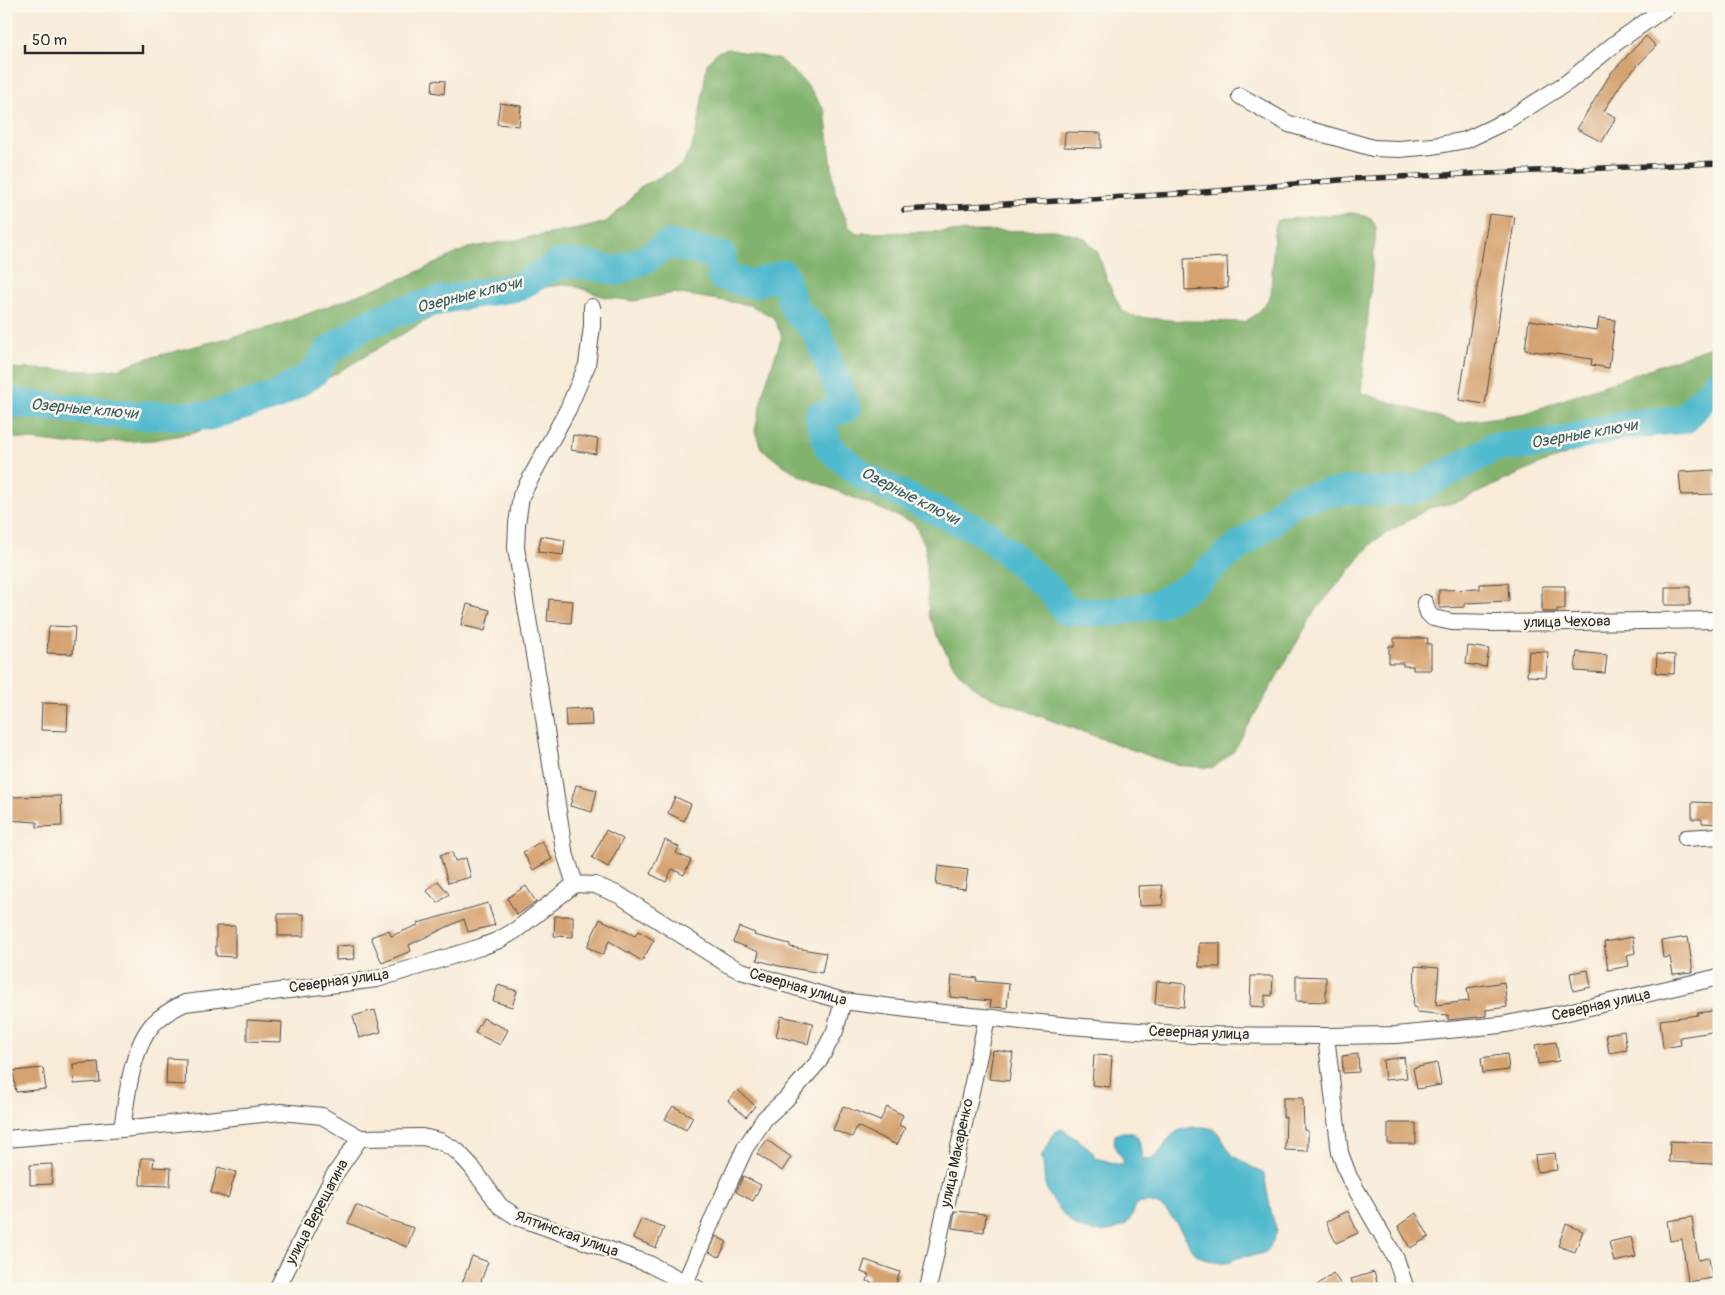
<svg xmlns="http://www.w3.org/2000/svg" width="1725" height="1295" font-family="Pangolin,sans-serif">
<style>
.forest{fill:#82b36e;stroke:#566f4c}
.water{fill:#50b9ce;stroke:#3e727c}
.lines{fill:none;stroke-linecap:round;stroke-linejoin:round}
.river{stroke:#50b9ce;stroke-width:29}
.building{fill:#d5a371}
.minor-casing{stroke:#4a4845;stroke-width:18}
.minor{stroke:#fff;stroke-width:16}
.rail-casing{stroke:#2b2b2b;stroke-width:5.5}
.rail{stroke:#fbf7ec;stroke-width:4;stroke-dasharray:11;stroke-linecap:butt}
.labels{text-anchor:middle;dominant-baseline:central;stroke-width:5;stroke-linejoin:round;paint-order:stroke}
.street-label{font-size:15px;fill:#2b2b2b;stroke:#fbf7ec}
.water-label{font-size:16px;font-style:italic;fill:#385d64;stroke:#fbf7ec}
</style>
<rect width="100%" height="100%" fill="#fbf7ec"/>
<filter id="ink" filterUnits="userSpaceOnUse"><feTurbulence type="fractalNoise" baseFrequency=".02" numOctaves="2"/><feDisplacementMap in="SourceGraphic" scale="10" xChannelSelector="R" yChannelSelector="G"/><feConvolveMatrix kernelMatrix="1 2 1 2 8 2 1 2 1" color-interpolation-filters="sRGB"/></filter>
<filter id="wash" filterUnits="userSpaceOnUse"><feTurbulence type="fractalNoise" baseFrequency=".0096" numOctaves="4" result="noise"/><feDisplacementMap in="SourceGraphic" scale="20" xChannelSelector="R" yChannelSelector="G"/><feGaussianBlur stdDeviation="1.12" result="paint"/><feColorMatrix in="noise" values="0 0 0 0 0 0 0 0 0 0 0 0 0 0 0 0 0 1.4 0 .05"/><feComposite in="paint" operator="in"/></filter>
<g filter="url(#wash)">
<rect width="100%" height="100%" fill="#f8ebd8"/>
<path class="forest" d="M 728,49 L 780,60 L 804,81 L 825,111 L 835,192 L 849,227 L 857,233 L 1055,230 L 1085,238 L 1098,253 L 1108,283 L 1122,311 L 1136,317 L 1181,321 L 1245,322 L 1259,312 L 1271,295 L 1274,233 L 1277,220 L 1353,213 L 1371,218 L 1376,227 L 1361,393 L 1458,423 L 1526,413 L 1719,344 L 1719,401 L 1651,437 L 1607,440 L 1543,463 L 1457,502 L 1429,508 L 1374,541 L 1315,611 L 1233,752 L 1213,768 L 1177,765 L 1158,759 L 1042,717 L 980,692 L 958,672 L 946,653 L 929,616 L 925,545 L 914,523 L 799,475 L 777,461 L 761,448 L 755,431 L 764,389 L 782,336 L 773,317 L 750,305 L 674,293 L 634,301 L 605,297 L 568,284 L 526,290 L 444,310 L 380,347 L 332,376 L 240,416 L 194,433 L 153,440 L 67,444 L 6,437 L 6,368 L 94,371 L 118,369 L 141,360 L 275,326 L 411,275 L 468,248 L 584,228 L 606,222 L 627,203 L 640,187 L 681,166 L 691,149 L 698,127 L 707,64 L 717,52 Z"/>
<path class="water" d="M 1194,1127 L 1205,1127 L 1216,1130 L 1233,1156 L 1264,1174 L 1271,1212 L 1277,1231 C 1267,1256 1268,1253 1241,1257 C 1233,1258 1228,1265 1220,1263 C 1213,1262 1199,1257 1195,1253 C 1190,1248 1190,1246 1187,1240 C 1186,1238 1184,1236 1183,1234 C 1173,1217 1159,1195 1136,1205 C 1134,1210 1132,1217 1128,1222 C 1116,1234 1090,1234 1076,1226 C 1068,1222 1051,1199 1047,1190 C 1042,1179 1046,1166 1041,1156 L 1049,1144 L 1054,1132 L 1062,1129 L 1089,1148 L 1097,1158 L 1123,1166 C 1125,1152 1111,1155 1115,1135 C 1121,1131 1134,1130 1138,1138 C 1141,1144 1140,1153 1143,1159 C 1162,1161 1162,1142 1175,1133 C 1180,1129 1187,1128 1194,1127 Z"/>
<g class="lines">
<path class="river" d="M 6,402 L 134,415 L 209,416 L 276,396 L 314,373 L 328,351 L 366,325 L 400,311 L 450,298 L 518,287 L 560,263 L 587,265 L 617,271 L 646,259 L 668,244 L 722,256 L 721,276 L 751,284 L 784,274 L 794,308 L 817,332 L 846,408 L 819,416 L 829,448 L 865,477 L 986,534 L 1051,590 L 1066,611 L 1113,612 L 1156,605 L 1192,585 L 1227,555 L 1270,523 L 1296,499 L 1348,490 L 1382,492 L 1417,489 L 1463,465 L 1494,447 L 1551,443 L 1625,425 L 1685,419 L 1719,381"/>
</g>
<g id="blocks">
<path class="building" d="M 1646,36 L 1656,46 L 1623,81 L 1604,111 L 1616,117 L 1602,142 L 1577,129 L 1611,73 Z
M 433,80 L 445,81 L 444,94 L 432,92 Z
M 500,103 L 521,106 L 519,126 L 497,124 Z
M 1065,132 L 1101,133 L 1101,148 L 1064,147 Z
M 1489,214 L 1515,217 L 1485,404 L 1459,400 Z
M 1227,257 L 1228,288 L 1185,290 L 1184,259 Z
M 1599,318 L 1615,320 L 1609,368 L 1591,365 L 1592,359 L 1525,350 L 1529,320 L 1597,330 Z
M 573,435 L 598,439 L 596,454 L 571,450 Z
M 1715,470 L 1716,494 L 1681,495 L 1679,472 Z
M 541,536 L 565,540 L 563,555 L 538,552 Z
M 1508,583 L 1509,601 L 1465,603 L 1465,607 L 1439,608 L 1439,590 L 1480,589 L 1480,584 Z
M 1542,586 L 1565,586 L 1565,609 L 1557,609 L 1557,612 L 1542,612 Z
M 1665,587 L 1690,587 L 1690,605 L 1665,605 Z
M 549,599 L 573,601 L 571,623 L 547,621 Z
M 467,604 L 490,610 L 485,631 L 461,625 Z
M 49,626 L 75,627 L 73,654 L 47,653 Z
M 1394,638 L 1428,638 L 1427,644 L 1431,644 L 1431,670 L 1413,670 L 1413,666 L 1403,666 L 1403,663 L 1389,663 L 1389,646 L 1394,646 Z
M 1468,646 L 1489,649 L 1486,667 L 1466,664 Z
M 1529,651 L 1548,652 L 1546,677 L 1527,676 Z
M 1577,652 L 1607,655 L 1605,673 L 1575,671 Z
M 1657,654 L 1675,655 L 1674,674 L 1656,673 Z
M 42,703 L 68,704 L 67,731 L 41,730 Z
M 591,708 L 592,725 L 566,726 L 565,709 Z
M 576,785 L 597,790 L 592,812 L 570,806 Z
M 61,796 L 62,826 L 37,827 L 37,822 L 6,820 L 6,797 Z
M 675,797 L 691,804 L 684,821 L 668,813 Z
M 1692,802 L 1719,803 L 1719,824 L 1702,823 L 1702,819 L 1692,819 Z
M 606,830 L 623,839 L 608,867 L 592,858 Z
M 665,840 L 679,847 L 676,853 L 691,860 L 684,875 L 672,869 L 666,882 L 650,874 Z
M 542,841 L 552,859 L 533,870 L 523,852 Z
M 452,852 L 455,861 L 466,858 L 471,877 L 448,883 L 440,855 Z
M 938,866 L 968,870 L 965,889 L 936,885 Z
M 438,881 L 449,894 L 438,903 L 427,891 Z
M 1162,885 L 1163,905 L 1139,906 L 1138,886 Z
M 526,886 L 536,902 L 517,915 L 507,898 Z
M 488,903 L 495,925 L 468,932 L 464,919 L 409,945 L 411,951 L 382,963 L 371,937 L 389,930 L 391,936 L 418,925 L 418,923 Z
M 278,914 L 304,914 L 304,936 L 278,936 Z
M 555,916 L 573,916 L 573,937 L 554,936 Z
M 600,919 L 635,936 L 638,931 L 654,940 L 642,961 L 609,941 L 603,955 L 587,947 Z
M 216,926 L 235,926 L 235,957 L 216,956 Z
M 739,927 L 755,933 L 754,935 L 790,944 L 790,947 L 826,953 L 822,973 L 779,966 L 757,960 L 759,952 L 733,942 Z
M 1633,937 L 1635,953 L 1627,955 L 1629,966 L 1608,970 L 1604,942 Z
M 1688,937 L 1693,972 L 1673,974 L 1670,957 L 1663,958 L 1661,941 Z
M 1199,943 L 1220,943 L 1220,967 L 1199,967 Z
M 354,945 L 355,959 L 336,960 L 336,946 Z
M 1415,966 L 1439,968 L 1436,1005 L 1469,1001 L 1467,988 L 1504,982 L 1507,1007 L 1486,1010 L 1486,1016 L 1448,1020 L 1448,1015 L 1417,1012 L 1417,1008 L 1413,1007 Z
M 1588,970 L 1591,987 L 1573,991 L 1570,973 Z
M 952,975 L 977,978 L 976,981 L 1009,984 L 1007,1008 L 990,1007 L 991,1001 L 950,997 Z
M 1251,976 L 1273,976 L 1272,996 L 1265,995 L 1265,1007 L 1250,1006 Z
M 1296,976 L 1326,977 L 1326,1002 L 1296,1001 Z
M 1157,981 L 1186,984 L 1184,1007 L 1155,1004 Z
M 498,985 L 517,991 L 512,1007 L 493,1001 Z
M 375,1010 L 381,1032 L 359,1038 L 353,1016 Z
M 1719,1010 L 1719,1031 L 1680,1037 L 1681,1045 L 1663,1048 L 1660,1020 L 1698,1015 L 1697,1013 Z
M 781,1016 L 813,1023 L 808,1044 L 776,1036 Z
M 483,1018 L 508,1030 L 500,1045 L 475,1033 Z
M 247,1020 L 282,1022 L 281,1042 L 247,1041 Z
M 1624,1031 L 1627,1050 L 1609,1053 L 1606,1034 Z
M 1556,1042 L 1559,1061 L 1538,1064 L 1535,1045 Z
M 993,1050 L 1013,1053 L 1009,1081 L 989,1079 Z
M 1358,1054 L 1359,1072 L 1343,1073 L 1342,1056 Z
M 1507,1054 L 1509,1070 L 1483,1073 L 1481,1058 Z
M 1094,1055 L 1112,1056 L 1110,1087 L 1092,1085 Z
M 1404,1057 L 1407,1078 L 1385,1080 L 1383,1060 Z
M 167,1058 L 186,1059 L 185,1085 L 166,1084 Z
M 98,1062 L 100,1082 L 74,1084 L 73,1064 Z
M 1437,1063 L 1441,1085 L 1417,1089 L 1413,1068 Z
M 43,1068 L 46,1089 L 16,1092 L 13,1071 Z
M 738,1090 L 755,1106 L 746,1117 L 728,1101 Z
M 1283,1098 L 1303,1098 L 1304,1130 L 1308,1131 L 1308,1151 L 1285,1150 L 1286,1117 L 1283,1117 Z
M 673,1106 L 693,1117 L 686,1130 L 665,1119 Z
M 843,1106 L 880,1121 L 887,1107 L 903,1115 L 899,1125 L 905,1128 L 897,1145 L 857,1126 L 852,1137 L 833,1130 Z
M 1388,1123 L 1416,1123 L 1416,1144 L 1388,1144 Z
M 767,1140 L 791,1157 L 782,1171 L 757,1154 Z
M 1670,1141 L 1715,1143 L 1714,1164 L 1669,1162 Z
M 1555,1153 L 1557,1170 L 1537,1172 L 1535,1155 Z
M 141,1158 L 154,1158 L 153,1167 L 171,1168 L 170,1186 L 140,1185 Z
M 52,1164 L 52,1184 L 30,1185 L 30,1165 Z
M 218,1167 L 236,1172 L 228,1198 L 211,1193 Z
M 743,1176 L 761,1185 L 753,1201 L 736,1192 Z
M 356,1205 L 392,1221 L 414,1228 L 407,1247 L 348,1223 Z
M 955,1211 L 986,1214 L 984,1232 L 952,1228 Z
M 1348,1211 L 1358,1233 L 1336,1243 L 1326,1222 Z
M 1416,1213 L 1429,1237 L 1410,1248 L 1398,1226 Z
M 1692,1217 L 1698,1260 L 1709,1258 L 1712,1278 L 1688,1282 L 1682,1239 L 1670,1241 L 1667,1221 Z
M 641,1219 L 664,1228 L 656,1248 L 633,1238 Z
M 1566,1224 L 1583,1231 L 1575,1252 L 1558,1246 Z
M 716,1236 L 727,1242 L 719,1257 L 709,1252 Z
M 1631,1237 L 1636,1257 L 1614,1262 L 1609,1242 Z
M 472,1256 L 488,1262 L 478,1289 L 460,1289 Z
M 865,1260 L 900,1272 L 894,1289 L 889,1289 L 867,1281 L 869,1275 L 861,1272 Z
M 1374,1272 L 1379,1289 L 1354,1289 L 1351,1279 Z
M 1333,1273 L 1344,1289 L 1312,1289 Z"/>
</g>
</g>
<g filter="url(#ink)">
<use href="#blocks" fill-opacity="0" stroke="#4a4845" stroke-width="1"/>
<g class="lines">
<g class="minor-casing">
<path id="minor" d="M 1240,96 L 1289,124 L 1373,148 L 1399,149 L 1433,146 L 1466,140 L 1506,121 L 1568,82 L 1617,42 L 1668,6
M 1425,603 L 1428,613 L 1433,618 L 1452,622 L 1495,623 L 1719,620
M 1686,838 L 1719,836
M 575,884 L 564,850 L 538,678 L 516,548 L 517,524 L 521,496 L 568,409 L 587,365 L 592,326 L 592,307
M 1326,1036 L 1340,1153 L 1349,1177 L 1396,1259 L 1406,1289
M 122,1129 L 281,1112 L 322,1116 L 360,1138 L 422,1137 L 440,1141 L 457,1151 L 471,1166 L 500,1206 L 517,1217 L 649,1264 L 698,1289
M 6,1139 L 122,1129 C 127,1097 131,1049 153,1024 C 162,1015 174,1008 185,1003 L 377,979 L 481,947 L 499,940 L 516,930 L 575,884 L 595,885 L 619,895 L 727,964 L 741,971 L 843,1001 L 924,1011 L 1070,1026 L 1192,1035 L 1326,1036 L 1396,1035 L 1501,1025 L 1559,1014 L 1719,977
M 685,1283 L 717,1209 L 745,1148 L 765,1118 L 786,1099 L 819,1061 L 835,1031 L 843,1001
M 277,1289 L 333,1177 L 360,1138
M 928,1289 L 987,1018"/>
</g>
<use href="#minor" class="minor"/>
<g class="rail-casing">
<path id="rail" d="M 904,210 L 1193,193 L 1351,179 L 1719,163"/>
</g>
<use href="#rail" class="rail"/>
</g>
</g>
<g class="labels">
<g class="street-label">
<text transform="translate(1567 622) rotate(-1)">улица Чехова</text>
<text transform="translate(339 981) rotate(-8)">Северная улица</text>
<text transform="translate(798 987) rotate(16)">Северная улица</text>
<text transform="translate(1601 1005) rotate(-13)">Северная улица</text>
<text transform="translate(1199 1033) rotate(2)">Северная улица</text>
<text transform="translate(957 1153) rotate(-78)">улица Макаренко</text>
<text transform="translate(317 1212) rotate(-62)">улица Верещагина</text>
<text transform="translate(567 1234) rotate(20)">Ялтинская улица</text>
</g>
<g class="water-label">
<text transform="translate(469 295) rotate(-14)">Озерные ключи</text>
<text transform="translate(84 409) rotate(5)">Озерные ключи</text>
<text transform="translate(1584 434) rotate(-10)">Озерные ключи</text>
<text transform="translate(910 496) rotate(27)">Озерные ключи</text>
</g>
</g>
<rect width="1725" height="1295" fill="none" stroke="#fbf7ec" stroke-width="25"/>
<path d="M25 45v8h118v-8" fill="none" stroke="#2b2b2b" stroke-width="2.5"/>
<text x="32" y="45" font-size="15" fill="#2b2b2b" stroke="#fbf7ec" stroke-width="4" paint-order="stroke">50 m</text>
</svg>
